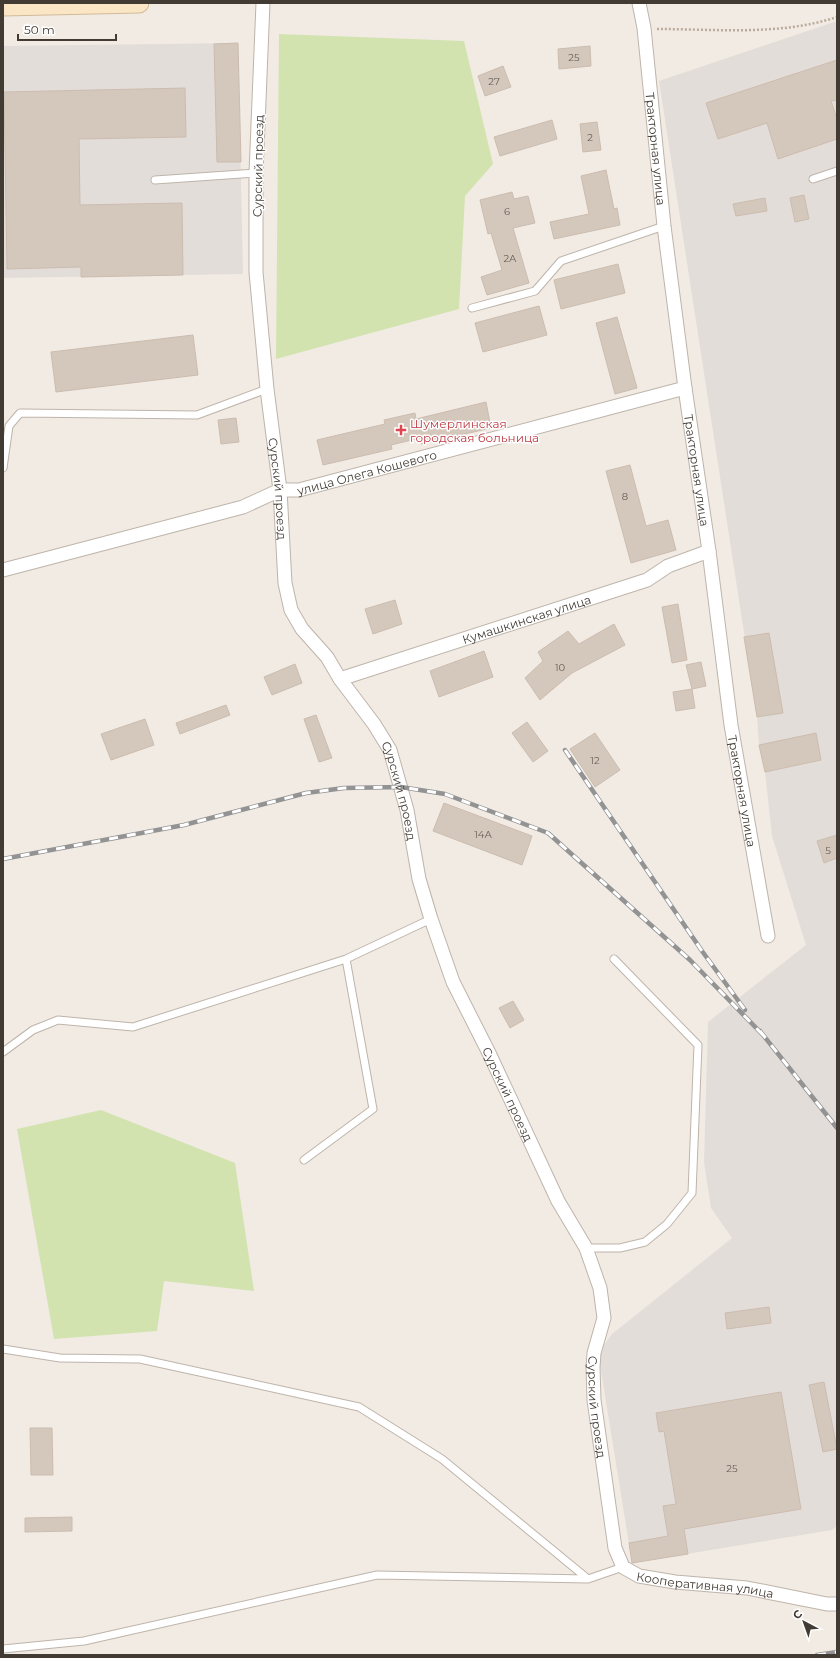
<svg xmlns="http://www.w3.org/2000/svg" width="840" height="1658" font-family="Montserrat,sans-serif">
<style>
.industrial{fill:#e3ddd9}
.green{fill:#d2e3af}
.building{fill:#d4c8bd;stroke:#ccbcae}
.lines{fill:none;stroke-linecap:round;stroke-linejoin:round}
.lane-casing{stroke:#beb4aa;stroke-width:9}
.street-casing{stroke:#beb4aa;stroke-width:15}
.secondary-casing{stroke:#d1ba99;stroke-width:21}
.path{stroke:#bcab9a;stroke-width:2.5;stroke-dasharray:2 2;stroke-linecap:butt}
.lane{stroke:#fff;stroke-width:7}
.street{stroke:#fff;stroke-width:13}
.secondary{stroke:#fae6c4;stroke-width:19}
.rail-casing{stroke:#939393;stroke-width:4.5}
.rail{stroke:#fff;stroke-width:3;stroke-dasharray:9;stroke-linecap:butt}
.health-dot{fill:#e0444e;stroke:#fff;stroke-width:1.5}
.labels{text-anchor:middle;dominant-baseline:central;stroke-width:3;stroke-linejoin:round;paint-order:stroke}
.number-label{font-size:10px;fill:#665e56}
.street-label{font-size:12px;fill:#423b34;stroke:#fff}
.health-label{font-size:12px;fill:#be3a42;stroke:#fff;text-anchor:start}
</style>
<rect width="100%" height="100%" fill="#f1ebe4"/>
<path class="industrial" d="M 837,21 L 837,1526 L 832,1530 L 632,1563 L 599,1358 L 604,1345 L 612,1334 L 732,1238 L 711,1208 L 704,1162 L 708,1022 L 806,945 L 772,836 L 765,772 L 759,745 L 757,717 L 659,81 Z
M 238,43 L 243,274 L 3,278 L 3,46 Z"/>
<path class="green" d="M 279,34 L 464,41 L 493,164 L 465,196 L 459,309 L 276,359 Z
M 101,1110 L 235,1163 L 254,1291 L 164,1281 L 157,1331 L 54,1339 L 17,1129 Z"/>
<path class="building" d="M 238,43 L 241,162 L 217,162 L 214,44 Z
M 590,46 L 591,66 L 559,69 L 558,49 Z
M 837,60 L 837,100 L 831,101 L 837,119 L 837,139 L 778,159 L 767,123 L 718,139 L 706,103 Z
M 503,66 L 511,87 L 485,96 L 478,76 Z
M 185,88 L 186,137 L 79,139 L 80,205 L 182,203 L 183,275 L 81,277 L 81,267 L 7,269 L 4,92 Z
M 552,120 L 557,139 L 500,156 L 494,137 Z
M 597,122 L 601,150 L 583,152 L 580,124 Z
M 606,170 L 614,209 L 617,208 L 620,225 L 554,239 L 550,222 L 589,214 L 581,176 Z
M 512,192 L 514,199 L 528,196 L 535,223 L 513,228 L 529,283 L 487,295 L 481,277 L 502,270 L 491,233 L 488,234 L 480,200 Z
M 804,195 L 809,219 L 795,222 L 790,198 Z
M 765,198 L 767,211 L 736,216 L 733,204 Z
M 618,264 L 625,293 L 561,309 L 554,280 Z
M 539,306 L 547,335 L 483,352 L 475,323 Z
M 617,317 L 637,388 L 615,394 L 596,323 Z
M 193,335 L 198,375 L 56,392 L 51,352 Z
M 486,402 L 491,428 L 421,444 L 420,438 L 391,445 L 392,449 L 323,465 L 317,440 L 385,424 L 384,420 L 415,413 L 416,419 Z
M 236,418 L 239,442 L 221,444 L 218,420 Z
M 630,465 L 646,526 L 668,520 L 676,550 L 631,563 L 606,471 Z
M 395,600 L 402,624 L 373,634 L 365,609 Z
M 678,604 L 687,660 L 672,663 L 662,607 Z
M 614,624 L 625,645 L 572,673 L 540,700 L 525,678 L 543,661 L 538,652 L 568,631 L 579,644 Z
M 769,633 L 783,713 L 757,717 L 744,637 Z
M 484,651 L 493,677 L 439,697 L 430,671 Z
M 701,662 L 706,686 L 692,689 L 686,665 Z
M 295,664 L 302,683 L 272,695 L 264,677 Z
M 692,689 L 695,708 L 676,711 L 673,692 Z
M 226,705 L 230,715 L 180,734 L 176,723 Z
M 316,715 L 332,758 L 319,762 L 304,719 Z
M 145,719 L 154,745 L 111,760 L 101,734 Z
M 527,722 L 548,751 L 533,762 L 512,733 Z
M 595,733 L 620,770 L 595,787 L 570,749 Z
M 816,733 L 821,760 L 765,772 L 759,745 Z
M 444,803 L 532,836 L 522,865 L 433,831 Z
M 837,835 L 837,858 L 824,863 L 817,841 Z
M 513,1001 L 524,1020 L 510,1028 L 499,1008 Z
M 769,1307 L 771,1323 L 727,1329 L 725,1313 Z
M 824,1382 L 837,1449 L 823,1452 L 809,1385 Z
M 781,1392 L 801,1509 L 684,1529 L 688,1554 L 632,1563 L 629,1543 L 668,1536 L 663,1506 L 676,1504 L 664,1431 L 659,1432 L 656,1413 Z
M 30,1428 L 52,1428 L 53,1475 L 31,1475 Z
M 72,1517 L 72,1531 L 25,1532 L 25,1518 Z"/>
<g class="lines">
<g class="lane-casing">
<path id="lane" d="M 813,179 L 837,171
M 155,180 L 256,173
M 472,308 L 535,291 L 561,261 L 664,226
M 3,468 L 9,426 L 20,413 L 197,415 L 267,389
M 3,1052 L 33,1030 L 58,1020 L 133,1027 L 346,959 L 431,919
M 304,1160 L 373,1109 L 346,959
M 586,1248 L 620,1248 L 645,1242 L 667,1224 L 692,1193 L 698,1045 L 614,959
M 3,1349 L 60,1358 L 140,1359 L 359,1407 L 442,1459 L 588,1579 L 623,1567
M 3,1649 L 84,1641 L 377,1575 L 588,1579"/>
</g>
<g class="street-casing">
<g id="street">
<path id="s1" d="M 263,3 L 256,173 L 256,272 L 267,389 L 280,490 L 285,583 L 291,610 L 302,629 L 327,657 L 340,679 L 374,724 L 390,750 L 407,810 L 419,879 L 431,919 L 453,982 L 489,1053 L 558,1201 L 586,1248 L 600,1288 L 604,1318 L 594,1353 L 593,1367 L 594,1400 L 615,1548 L 623,1567 L 639,1576 L 675,1582 L 747,1588 L 827,1604 L 837,1604"/>
<path id="s2" d="M 639,3 L 644,28 L 664,226 L 685,388 L 709,551 L 731,725 L 768,936"/>
<path id="s3" d="M 3,570 L 243,507 L 280,490 L 299,490 L 685,388"/>
<path id="s4" d="M 340,679 L 647,580 L 668,566 L 709,551"/>
</g>
</g>
<g class="secondary-casing">
<path id="secondary" d="M 3,6 L 139,3"/>
</g>
<path class="path" d="M 657,29 C 716,29 780,36 837,17"/>
<use href="#lane" class="lane"/>
<use href="#street" class="street"/>
<use href="#secondary" class="secondary"/>
<g class="rail-casing">
<path id="rail" d="M 565,750 L 702,951 L 745,1010
M 3,859 L 184,825 L 306,793 L 344,788 L 401,787 L 445,794 L 548,833 L 690,960 L 763,1035
M 760,1031 L 837,1128
M 817,1655 L 837,1652"/>
</g>
<use href="#rail" class="rail"/>
</g>
<path class="health-dot" d="M399 424h4v4h4v4h-4v4h-4v-4h-4v-4h4z"/>
<g class="labels">
<g class="number-label">
<text x="574" y="57">25</text>
<text x="494" y="81">27</text>
<text x="590" y="137">2</text>
<text x="507" y="211">6</text>
<text x="510" y="258">2А</text>
<text x="625" y="496">8</text>
<text x="560" y="667">10</text>
<text x="595" y="760">12</text>
<text x="483" y="834">14А</text>
<text x="828" y="850">5</text>
<text x="732" y="1468">25</text>
</g>
<g class="street-label">
<text stroke="none"><textPath href="#s2" startOffset="147">Тракторная улица</textPath></text>
<text transform="translate(258 166) rotate(-89)">Сурский проезд</text>
<text stroke="none"><textPath href="#s2" startOffset="471">Тракторная улица</textPath></text>
<text stroke="none"><textPath href="#s3" startOffset="378">улица Олега Кошевого</textPath></text>
<text stroke="none"><textPath href="#s1" startOffset="487">Сурский проезд</textPath></text>
<text stroke="none"><textPath href="#s4" startOffset="196">Кумашкинская улица</textPath></text>
<text stroke="none"><textPath href="#s1" startOffset="823">Сурский проезд</textPath></text>
<text stroke="none"><textPath href="#s2" startOffset="795">Тракторная улица</textPath></text>
<text stroke="none"><textPath href="#s1" startOffset="1147">Сурский проезд</textPath></text>
<text stroke="none"><textPath href="#s1" startOffset="1483">Сурский проезд</textPath></text>
<text stroke="none"><textPath href="#s1" startOffset="1731">Кооперативная улица</textPath></text>
</g>
<g class="health-label">
<text x="410" y="423">Шумерлинская<tspan x="410" dy="14">городская больница</tspan></text>
</g>
</g>
<rect width="840" height="1658" fill="none" stroke="#423b34" stroke-width="8"/>
<g transform="translate(804 1622) rotate(319)" stroke="#ffffff" stroke-width="3" paint-order="stroke">
<path d="M0-3L7 15L0 10L-7 15Z" fill="#423b34"/>
<text y="-6" font-size="11" font-weight="bold" text-anchor="middle" fill="#423b34">С</text>
</g>
<path d="M18 34v6h98v-6" fill="none" stroke="#423b34" stroke-width="2"/>
<text x="24" y="34" font-size="12" fill="#423b34" stroke="#ffffff" stroke-width="3" paint-order="stroke">50 m</text>
</svg>
